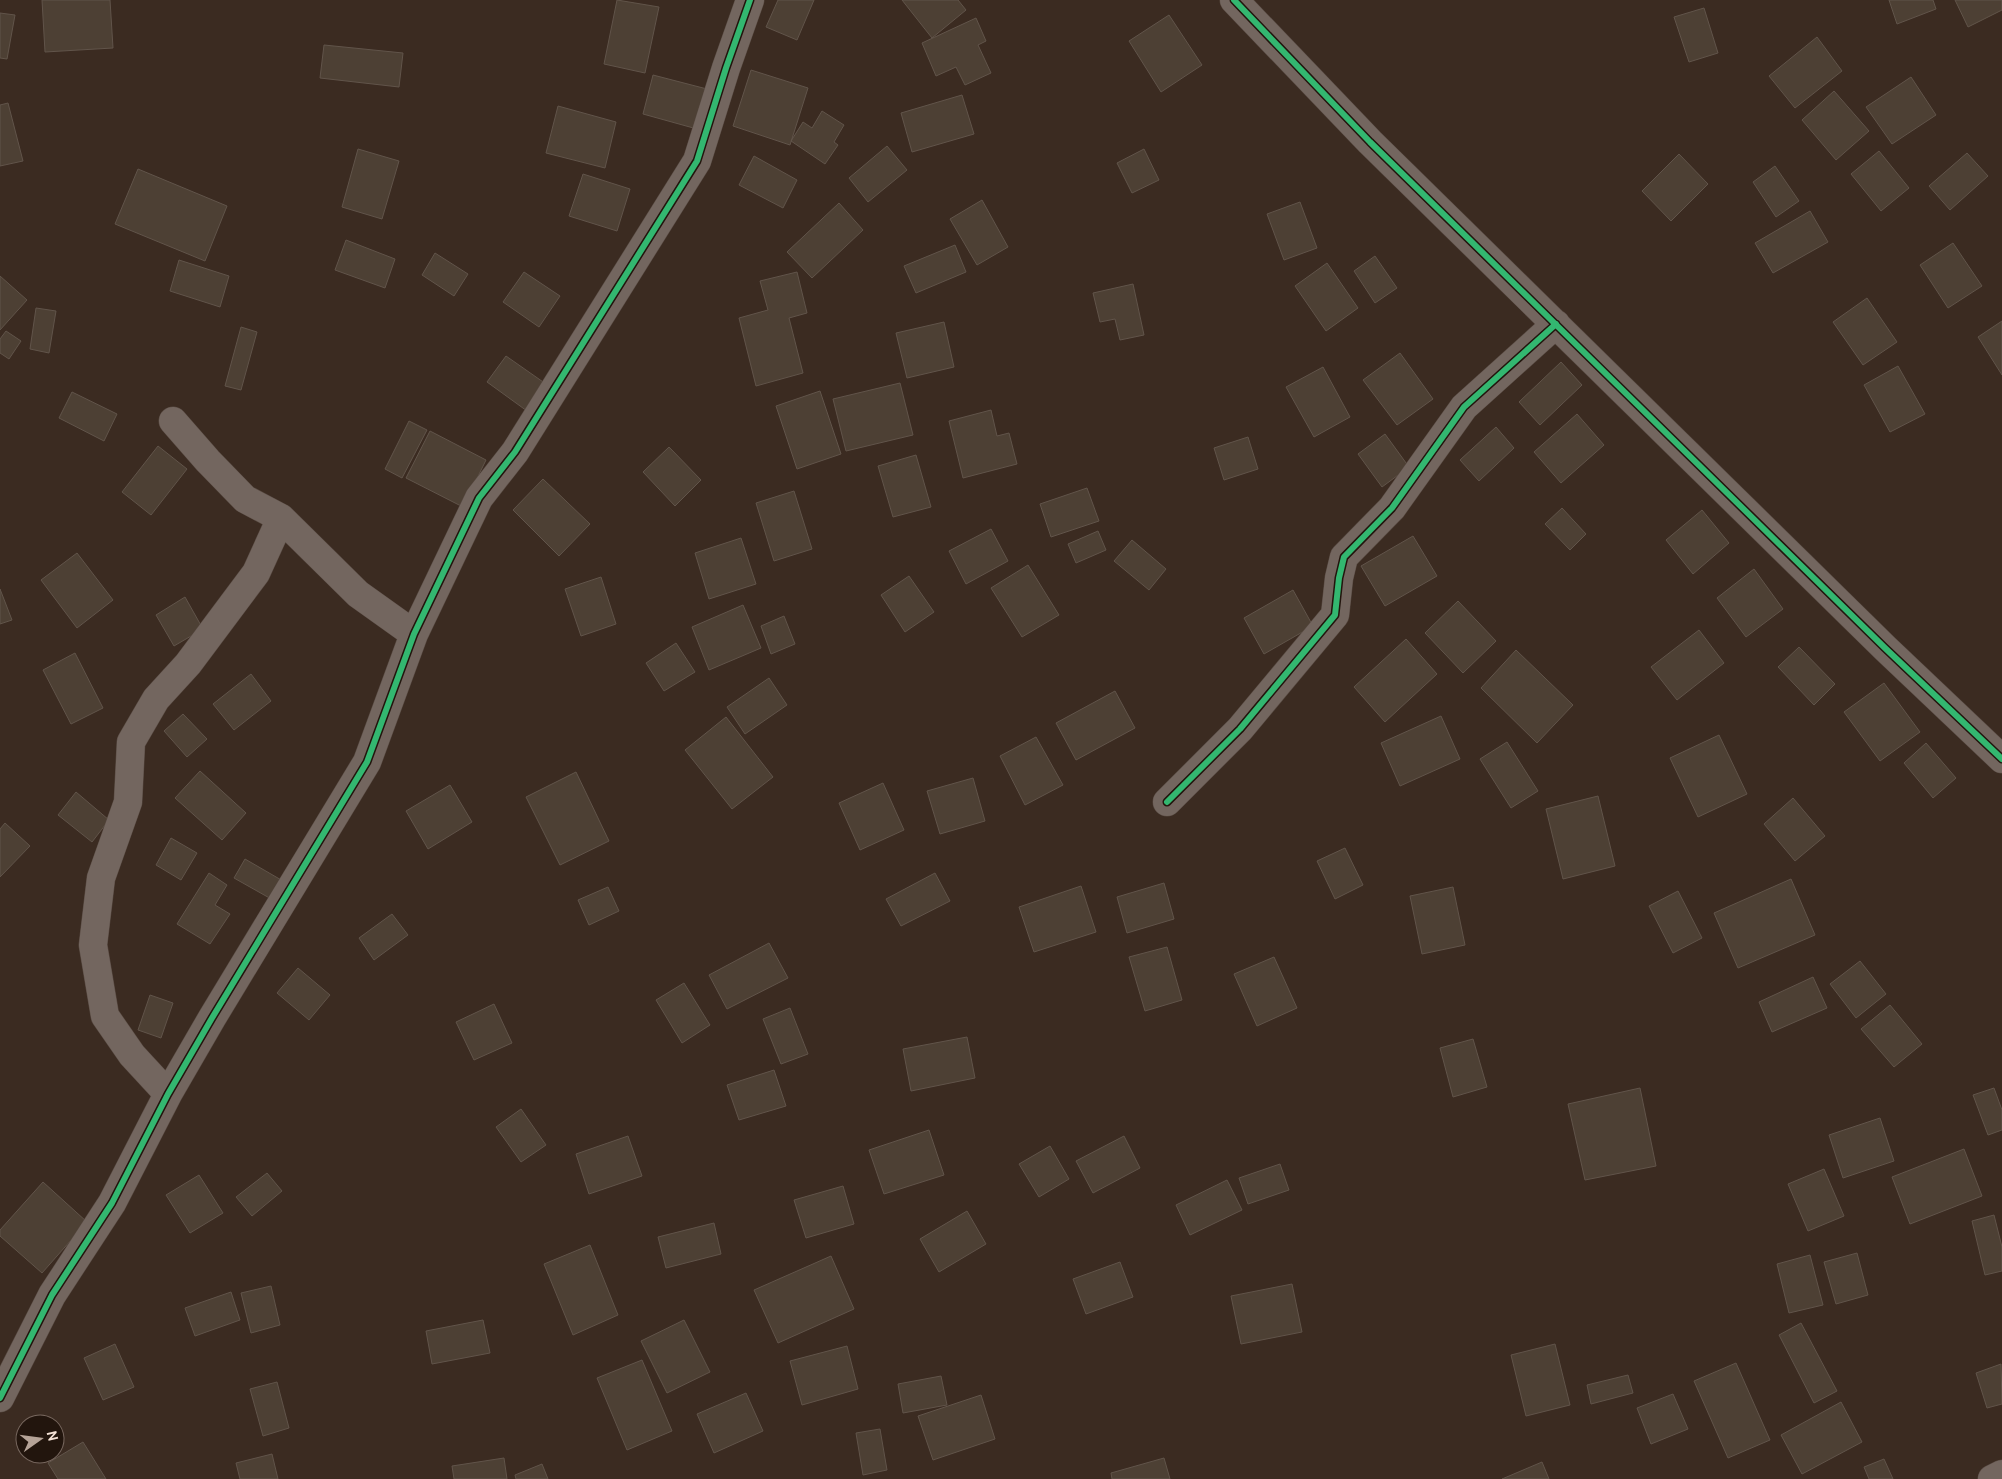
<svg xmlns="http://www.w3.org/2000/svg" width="2002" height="1479" font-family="Cabin,sans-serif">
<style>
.building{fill:#4d4034;stroke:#61544a}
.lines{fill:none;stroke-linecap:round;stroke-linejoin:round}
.minor-casing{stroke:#574941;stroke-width:29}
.tertiary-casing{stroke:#574941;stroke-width:29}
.minor{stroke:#73665f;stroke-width:28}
.tertiary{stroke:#73665f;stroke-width:28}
.cycleway-casing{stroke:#22150d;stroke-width:9}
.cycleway{stroke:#33b770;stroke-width:6}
</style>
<rect width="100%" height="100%" fill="#3b2b21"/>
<path class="building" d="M 42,0 L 110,0 L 113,48 L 45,52 Z
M 617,0 L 659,7 L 645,73 L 604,64 Z
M 778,0 L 814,0 L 797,40 L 766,27 Z
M 902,0 L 958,0 L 966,10 L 932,38 Z
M 1889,0 L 1933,0 L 1936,9 L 1897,24 Z
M 1955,0 L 2002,0 L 2002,10 L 1968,27 Z
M 1704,8 L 1718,53 L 1689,62 L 1674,17 Z
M 0,13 L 15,15 L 7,59 L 0,58 Z
M 1169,15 L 1202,65 L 1161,92 L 1129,41 Z
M 976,18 L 986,41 L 978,45 L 991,73 L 965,85 L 956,67 L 936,76 L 922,43 Z
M 1817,37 L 1842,71 L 1795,108 L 1769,76 Z
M 324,45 L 403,53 L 399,87 L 320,78 Z
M 751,70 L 808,88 L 790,145 L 733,126 Z
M 653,75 L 707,89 L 697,129 L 643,114 Z
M 1911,77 L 1936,115 L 1892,144 L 1866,107 Z
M 1834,91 L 1869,131 L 1836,160 L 1802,120 Z
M 962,95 L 974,134 L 912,152 L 901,113 Z
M 8,103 L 23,161 L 0,166 L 0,105 Z
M 558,106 L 616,122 L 605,168 L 546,153 Z
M 822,111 L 844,125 L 834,142 L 838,145 L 825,164 L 791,141 L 803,122 L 812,128 Z
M 887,146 L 907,170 L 868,202 L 849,178 Z
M 358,149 L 399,161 L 382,219 L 342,207 Z
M 1144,149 L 1159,180 L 1132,193 L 1117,163 Z
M 1879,151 L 1909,188 L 1881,211 L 1851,174 Z
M 1967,153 L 1988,176 L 1950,210 L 1929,186 Z
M 1679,154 L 1708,184 L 1671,221 L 1642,191 Z
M 754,156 L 797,180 L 783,208 L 739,185 Z
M 1775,166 L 1799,201 L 1776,217 L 1753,182 Z
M 138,169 L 227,206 L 205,261 L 115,224 Z
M 583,174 L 630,189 L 617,231 L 569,216 Z
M 982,200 L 1008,247 L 977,265 L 950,219 Z
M 1300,202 L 1317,248 L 1284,260 L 1267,214 Z
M 839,203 L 863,230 L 812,278 L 787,252 Z
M 1810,211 L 1828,242 L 1773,273 L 1755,243 Z
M 346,240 L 395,259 L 385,288 L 335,270 Z
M 1953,243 L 1982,286 L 1948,308 L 1920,265 Z
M 955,245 L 966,272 L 916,293 L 904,266 Z
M 435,253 L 468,274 L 454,296 L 422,275 Z
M 1375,256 L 1397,288 L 1375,303 L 1354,271 Z
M 179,260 L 229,276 L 220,307 L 170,291 Z
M 1327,263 L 1358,308 L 1326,331 L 1295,286 Z
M 524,272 L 560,296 L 539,327 L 503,302 Z
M 797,272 L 807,313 L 789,318 L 803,373 L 756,386 L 739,318 L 768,310 L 760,281 Z
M 0,276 L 27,300 L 0,330 Z
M 1133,284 L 1144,335 L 1120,340 L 1115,319 L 1100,322 L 1093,293 Z
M 1867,298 L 1897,342 L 1863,365 L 1833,322 Z
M 36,308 L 56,311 L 49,353 L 30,349 Z
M 2002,321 L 2002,375 L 1978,337 Z
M 944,322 L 954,367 L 907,378 L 896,333 Z
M 241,327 L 257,332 L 241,390 L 225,386 Z
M 6,331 L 21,341 L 9,359 L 0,353 L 0,339 Z
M 1400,353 L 1433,399 L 1397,425 L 1363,380 Z
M 506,356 L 546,384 L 527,411 L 487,382 Z
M 1561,362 L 1582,385 L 1540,425 L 1519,402 Z
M 1898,366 L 1925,414 L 1890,432 L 1864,385 Z
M 1323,367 L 1350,417 L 1314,437 L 1286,387 Z
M 900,383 L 913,435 L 846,451 L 833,399 Z
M 820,391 L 841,454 L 797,469 L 776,406 Z
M 72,392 L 117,414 L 104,441 L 59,418 Z
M 991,410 L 997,436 L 1009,433 L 1017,464 L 963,478 L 949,421 Z
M 1577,414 L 1604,445 L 1561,483 L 1534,452 Z
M 409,421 L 427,430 L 402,478 L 385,469 Z
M 1496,427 L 1514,448 L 1479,481 L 1460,460 Z
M 430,431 L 486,460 L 463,507 L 406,478 Z
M 1385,434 L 1409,467 L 1382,487 L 1358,454 Z
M 1248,437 L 1258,469 L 1224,480 L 1214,448 Z
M 158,446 L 187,469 L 151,515 L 122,492 Z
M 669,447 L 701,480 L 675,506 L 643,472 Z
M 916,455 L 931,507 L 893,517 L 878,466 Z
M 543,479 L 590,524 L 559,556 L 513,510 Z
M 1087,488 L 1099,521 L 1051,537 L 1040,504 Z
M 794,491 L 812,549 L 774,561 L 756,503 Z
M 1562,508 L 1586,534 L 1570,550 L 1545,524 Z
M 1702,510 L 1729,543 L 1693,574 L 1666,540 Z
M 991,529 L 1008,561 L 966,584 L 949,551 Z
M 1098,531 L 1106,550 L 1076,563 L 1068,544 Z
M 1413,536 L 1437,576 L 1385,606 L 1361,566 Z
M 741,538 L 756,584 L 709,599 L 695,553 Z
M 1132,540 L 1166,569 L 1149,590 L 1114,561 Z
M 77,553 L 113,600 L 77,628 L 41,580 Z
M 1028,565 L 1059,615 L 1022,637 L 991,588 Z
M 1754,569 L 1783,609 L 1746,637 L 1717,598 Z
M 909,576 L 934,612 L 905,632 L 881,595 Z
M 601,577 L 616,624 L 581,636 L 565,589 Z
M 0,589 L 12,620 L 0,624 Z
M 1293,590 L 1313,626 L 1264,654 L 1244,618 Z
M 185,597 L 203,629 L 174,646 L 156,615 Z
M 1458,601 L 1496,641 L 1463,673 L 1425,633 Z
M 743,605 L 761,648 L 709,670 L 692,627 Z
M 784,616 L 795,644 L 771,654 L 761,626 Z
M 1699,630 L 1724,663 L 1677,700 L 1651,667 Z
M 1406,639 L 1437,674 L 1385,722 L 1354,687 Z
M 676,643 L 695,672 L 664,691 L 646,663 Z
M 1799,647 L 1835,684 L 1814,705 L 1778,667 Z
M 1516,650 L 1573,705 L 1537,743 L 1481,688 Z
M 75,653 L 103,708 L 71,724 L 43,670 Z
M 251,674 L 271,701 L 234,730 L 213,704 Z
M 769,678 L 787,705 L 745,734 L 727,707 Z
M 1884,683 L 1920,732 L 1880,761 L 1844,712 Z
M 1115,691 L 1135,728 L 1076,760 L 1056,723 Z
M 183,714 L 207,739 L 187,757 L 164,731 Z
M 1441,716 L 1460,759 L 1400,786 L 1381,743 Z
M 726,717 L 773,777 L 732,809 L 685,750 Z
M 1719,735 L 1747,794 L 1698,817 L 1670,758 Z
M 1036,737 L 1063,785 L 1025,805 L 1000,756 Z
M 1507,742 L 1538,791 L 1511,808 L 1480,759 Z
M 1926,743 L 1956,778 L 1933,798 L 1904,763 Z
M 200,771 L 246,813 L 222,840 L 175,798 Z
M 576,772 L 609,841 L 560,865 L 526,797 Z
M 973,778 L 985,821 L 940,834 L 927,791 Z
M 883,783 L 904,830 L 860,850 L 839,803 Z
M 450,785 L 472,822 L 428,849 L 406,811 Z
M 76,792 L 109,820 L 92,842 L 58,815 Z
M 1598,796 L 1615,866 L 1563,879 L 1546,809 Z
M 1793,798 L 1825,836 L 1795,861 L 1764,824 Z
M 5,823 L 30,846 L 0,877 L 0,829 Z
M 171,838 L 197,853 L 181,880 L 156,865 Z
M 1345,848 L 1363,885 L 1335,899 L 1317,861 Z
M 245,859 L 283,881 L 273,900 L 234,878 Z
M 209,873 L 227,885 L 215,905 L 230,914 L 210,944 L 177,924 Z
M 935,873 L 950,901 L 901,926 L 886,899 Z
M 1791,879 L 1815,935 L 1738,968 L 1714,913 Z
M 1164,883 L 1174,919 L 1127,933 L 1117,897 Z
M 1081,886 L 1096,932 L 1034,952 L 1019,907 Z
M 608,887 L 619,911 L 589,925 L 578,900 Z
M 1453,887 L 1465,945 L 1422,954 L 1410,896 Z
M 1678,891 L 1702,938 L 1673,953 L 1649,906 Z
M 392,914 L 408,935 L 374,960 L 359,938 Z
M 769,943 L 788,978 L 727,1009 L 709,975 Z
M 1167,947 L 1182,1000 L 1145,1011 L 1129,957 Z
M 1274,957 L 1297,1008 L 1257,1026 L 1234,974 Z
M 1860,961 L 1886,994 L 1856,1018 L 1830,984 Z
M 298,968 L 330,995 L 309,1020 L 277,993 Z
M 1813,977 L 1827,1008 L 1772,1032 L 1759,1002 Z
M 684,983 L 710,1025 L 682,1043 L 656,1000 Z
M 150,995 L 173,1003 L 161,1038 L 138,1030 Z
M 494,1004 L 512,1043 L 474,1060 L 456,1022 Z
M 1890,1005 L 1922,1044 L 1894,1067 L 1861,1029 Z
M 790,1008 L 808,1054 L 781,1064 L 763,1019 Z
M 967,1037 L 975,1078 L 911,1091 L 903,1049 Z
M 1473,1039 L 1487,1087 L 1453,1097 L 1440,1048 Z
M 774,1070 L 786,1106 L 739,1120 L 727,1085 Z
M 1640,1088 L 1656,1166 L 1585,1180 L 1568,1104 Z
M 1994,1088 L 2002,1110 L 2002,1130 L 1988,1135 L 1973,1095 Z
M 521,1109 L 546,1145 L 521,1162 L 496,1127 Z
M 1880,1118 L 1894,1161 L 1843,1178 L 1829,1135 Z
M 929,1130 L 944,1175 L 884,1194 L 869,1150 Z
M 628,1136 L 642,1176 L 589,1194 L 576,1154 Z
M 1124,1136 L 1140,1168 L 1093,1193 L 1076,1161 Z
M 1050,1146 L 1069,1179 L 1039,1197 L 1019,1164 Z
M 1964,1149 L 1982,1196 L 1910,1224 L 1892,1177 Z
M 1280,1164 L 1289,1190 L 1248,1204 L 1239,1178 Z
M 1824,1169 L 1844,1216 L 1808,1231 L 1788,1184 Z
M 267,1173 L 282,1191 L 252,1216 L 236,1197 Z
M 199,1175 L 223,1213 L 190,1233 L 166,1195 Z
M 1227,1180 L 1242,1210 L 1190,1235 L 1176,1205 Z
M 43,1182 L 87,1222 L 42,1273 L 0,1236 L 0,1230 Z
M 843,1186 L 854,1224 L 806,1238 L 794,1200 Z
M 967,1211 L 986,1244 L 939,1272 L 920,1239 Z
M 1994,1215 L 2002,1247 L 2002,1271 L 1985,1275 L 1972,1221 Z
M 714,1223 L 721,1254 L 666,1268 L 658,1237 Z
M 590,1245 L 618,1315 L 573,1335 L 544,1264 Z
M 1857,1253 L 1868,1295 L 1836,1304 L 1824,1262 Z
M 1810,1255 L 1823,1305 L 1789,1313 L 1777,1264 Z
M 831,1256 L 854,1309 L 778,1343 L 754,1290 Z
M 1120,1262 L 1133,1297 L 1086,1314 L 1073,1279 Z
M 1292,1284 L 1302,1332 L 1241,1344 L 1231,1296 Z
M 271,1286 L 280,1325 L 251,1333 L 241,1293 Z
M 231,1292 L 240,1320 L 195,1336 L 185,1308 Z
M 483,1320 L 490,1353 L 432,1364 L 426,1331 Z
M 684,1320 L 710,1372 L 667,1393 L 641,1341 Z
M 1801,1323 L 1837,1391 L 1814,1403 L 1779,1335 Z
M 115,1344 L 134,1387 L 103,1400 L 84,1358 Z
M 1555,1344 L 1570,1405 L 1526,1416 L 1511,1355 Z
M 847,1346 L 858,1389 L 802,1405 L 790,1361 Z
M 642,1360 L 672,1431 L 627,1450 L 597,1378 Z
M 1736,1363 L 1770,1440 L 1728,1458 L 1694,1381 Z
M 2001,1364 L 2002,1404 L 1987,1408 L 1976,1373 Z
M 1628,1375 L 1633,1393 L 1591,1404 L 1587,1385 Z
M 941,1376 L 947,1405 L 903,1413 L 898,1384 Z
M 277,1382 L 289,1428 L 263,1436 L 250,1389 Z
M 746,1393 L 763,1431 L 714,1453 L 697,1414 Z
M 1673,1394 L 1688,1429 L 1651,1444 L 1637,1408 Z
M 981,1395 L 995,1439 L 933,1460 L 918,1416 Z
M 1841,1402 L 1862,1442 L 1802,1474 L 1781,1435 Z
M 880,1429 L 887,1470 L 863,1475 L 856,1433 Z
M 83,1442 L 106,1479 L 58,1479 L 48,1463 Z
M 272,1454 L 278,1479 L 240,1479 L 236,1463 Z
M 504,1458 L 507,1479 L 454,1479 L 452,1466 Z
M 1164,1458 L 1170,1479 L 1112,1479 L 1111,1473 Z
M 1884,1459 L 1893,1479 L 1869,1479 L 1864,1467 Z
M 1542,1462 L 1549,1479 L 1502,1479 Z
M 542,1464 L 548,1479 L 516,1479 L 515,1475 Z"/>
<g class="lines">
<g class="minor-casing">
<path id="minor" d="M 1234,0 L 1370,142 L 1885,648 L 2002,759
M 173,421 L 208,461 L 245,499 L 281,518
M 1167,802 L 1240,729 L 1335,615 L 1339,578 L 1344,557 L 1392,508 L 1464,407 L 1556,324
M 168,1094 L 132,1055 L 105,1016 L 93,945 L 101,878 L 128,802 L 131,742 L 156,699 L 188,664 L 256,573 L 281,518 L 358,594 L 414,634
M 0,1398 L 52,1295 L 112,1203 L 168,1094 L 212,1018 L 367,762 L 414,634 L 479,498 L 515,452 L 697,161 L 726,68 L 750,0"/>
</g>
<g class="tertiary-casing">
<path id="tertiary" d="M 1992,1479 L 2002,1474"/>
</g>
<use href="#minor" class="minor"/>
<use href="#tertiary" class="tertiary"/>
<g class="cycleway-casing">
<path id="cycleway" d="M 1234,0 L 1370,142 L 1885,648 L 2002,759
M 1167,802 L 1240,729 L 1335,615 L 1339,578 L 1344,557 L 1392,508 L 1464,407 L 1556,324
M 0,1398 L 52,1295 L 112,1203 L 168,1094 L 212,1018 L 367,762 L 414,634 L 479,498 L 515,452 L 697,161 L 726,68 L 750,0"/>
</g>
<use href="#cycleway" class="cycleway"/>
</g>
<g transform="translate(40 1439) rotate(76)"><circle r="24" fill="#22150d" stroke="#77675e"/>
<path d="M0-4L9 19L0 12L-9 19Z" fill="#b5a397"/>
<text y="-8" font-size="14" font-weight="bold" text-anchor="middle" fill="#f6e3d7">N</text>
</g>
</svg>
